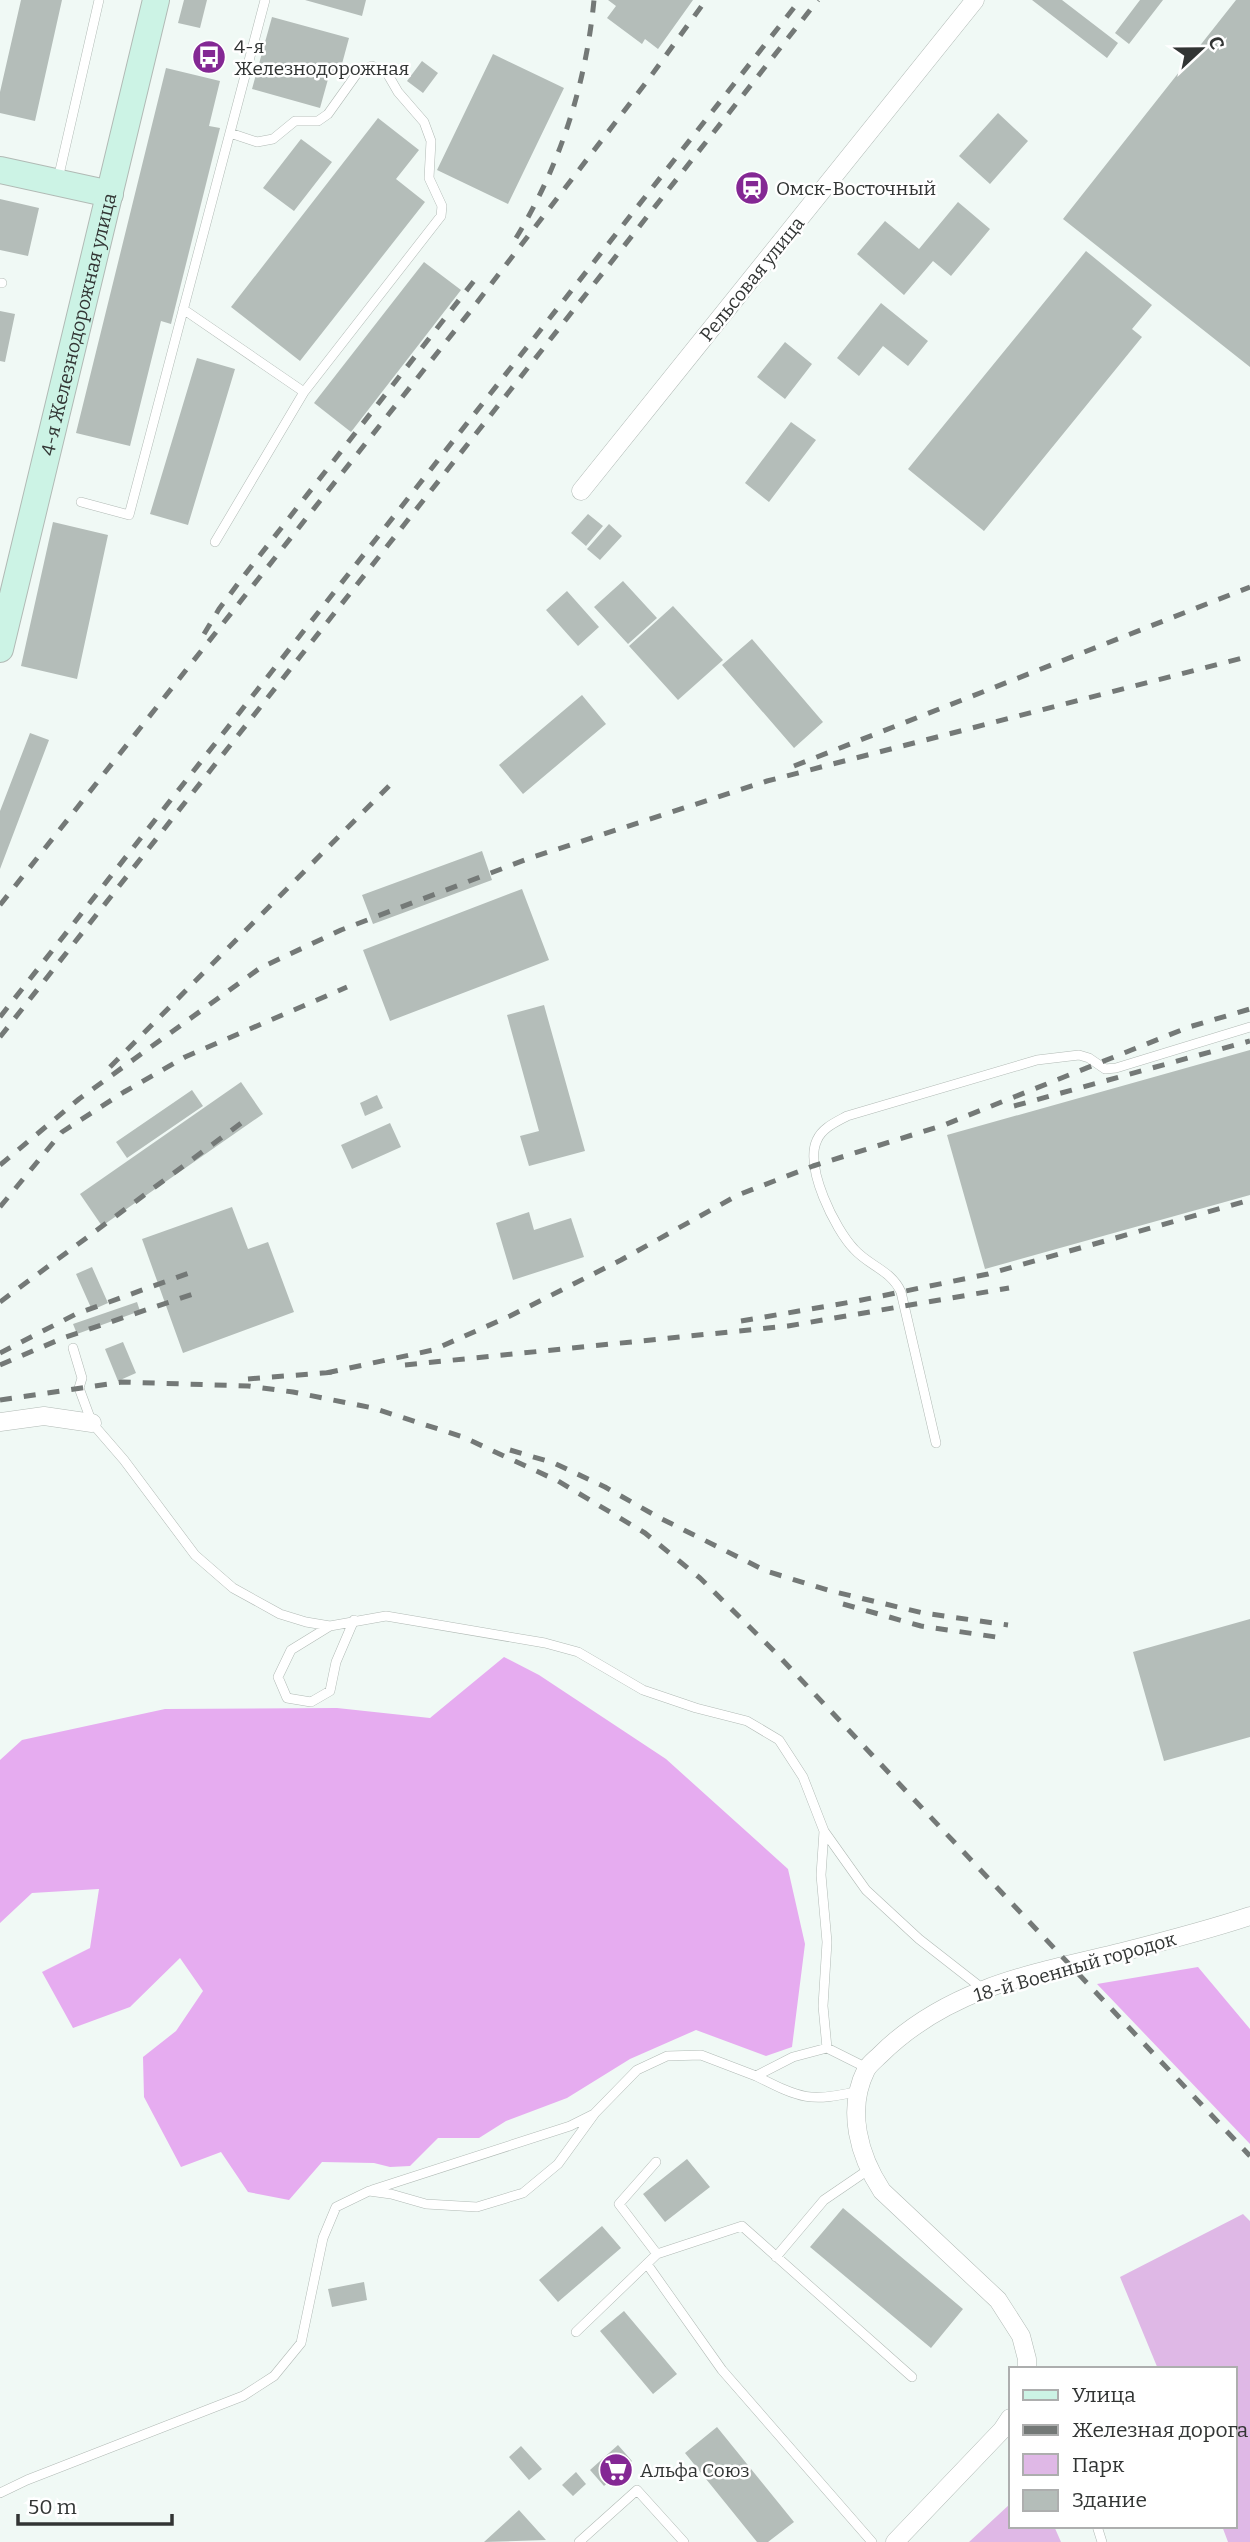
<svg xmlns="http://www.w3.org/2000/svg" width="1250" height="2542" font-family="Bitter,serif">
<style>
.green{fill:#dfb8e6}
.forest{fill:#e6acf0}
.building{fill:#b4bdb9}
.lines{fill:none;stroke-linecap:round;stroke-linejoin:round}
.lane-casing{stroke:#b1bab5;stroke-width:10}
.street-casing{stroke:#b1bab5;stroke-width:19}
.secondary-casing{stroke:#b1bab5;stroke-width:28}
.lane{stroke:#fff;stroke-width:9}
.street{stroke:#fff;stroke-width:18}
.secondary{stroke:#ccf3e5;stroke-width:26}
.rail{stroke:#747977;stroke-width:5;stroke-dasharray:12 12;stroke-linecap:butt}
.labels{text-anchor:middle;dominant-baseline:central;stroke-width:5;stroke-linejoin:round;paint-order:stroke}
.poi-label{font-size:19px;fill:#323534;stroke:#fff;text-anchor:start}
.street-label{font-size:19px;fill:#323534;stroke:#fff}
</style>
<rect width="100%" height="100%" fill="#f0f9f5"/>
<path class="green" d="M 1243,2214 L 1250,2221 L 1250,2542 L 1228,2542 L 1222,2526 L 1234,2526 L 1234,2369 L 1158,2369 L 1120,2277 Z
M 1010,2504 L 1010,2526 L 1054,2526 L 1061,2542 L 969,2542 Z"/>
<path class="forest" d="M 504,1657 L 539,1675 L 666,1759 L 788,1869 L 805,1944 L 792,2047 L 766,2056 L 696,2030 L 630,2059 L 567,2098 L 506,2121 L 479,2138 L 438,2138 L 410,2166 L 390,2167 L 374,2163 L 322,2162 L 289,2200 L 248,2192 L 221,2152 L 181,2167 L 144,2097 L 143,2057 L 176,2031 L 203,1991 L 180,1958 L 130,2007 L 73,2028 L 42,1972 L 90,1948 L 99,1889 L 32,1893 L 0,1923 L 0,1760 L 22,1740 L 165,1709 L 337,1708 L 430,1718 Z
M 1198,1967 L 1250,2029 L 1250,2144 L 1097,1984 Z"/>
<path class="building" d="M 21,0 L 62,0 L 35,121 L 0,113 L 0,92 Z
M 184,0 L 207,0 L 200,28 L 178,23 Z
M 305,0 L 366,0 L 362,16 Z
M 608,0 L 693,0 L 658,49 L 645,39 L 642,44 L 607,18 L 616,6 Z
M 1032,0 L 1062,0 L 1118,43 L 1107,58 Z
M 1140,0 L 1163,0 L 1129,44 L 1115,33 Z
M 1236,0 L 1250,0 L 1250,367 L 1063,219 Z
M 272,17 L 349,38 L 339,75 L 330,72 L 320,108 L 252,89 Z
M 493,54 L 564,88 L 508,204 L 437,170 Z
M 422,61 L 438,73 L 423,93 L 407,81 Z
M 166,68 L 220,81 L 209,126 L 220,128 L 171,324 L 161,321 L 130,446 L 76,433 Z
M 998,113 L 1028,141 L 990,184 L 959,156 Z
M 378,118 L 419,150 L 396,179 L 425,202 L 300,361 L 231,307 Z
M 301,139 L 332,162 L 294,211 L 263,188 Z
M 0,199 L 39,208 L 28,256 L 0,250 Z
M 958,202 L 990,229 L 951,276 L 933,261 L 904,295 L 857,254 L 885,221 L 919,249 Z
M 1086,251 L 1152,305 L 1132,329 L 1142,337 L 984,531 L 908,469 Z
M 424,262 L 461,290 L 351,432 L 314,403 Z
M 881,303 L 928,341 L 908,366 L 883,346 L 859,376 L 837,358 Z
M 0,311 L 15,314 L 5,362 L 0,361 Z
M 785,342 L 812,364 L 785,399 L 757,377 Z
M 197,358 L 235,369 L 188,525 L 150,514 Z
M 791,422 L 816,440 L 769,502 L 745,483 Z
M 588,514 L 603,526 L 586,546 L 571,533 Z
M 53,522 L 108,535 L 77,679 L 21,666 Z
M 609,524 L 622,536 L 600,560 L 587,549 Z
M 623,581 L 657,618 L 628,644 L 594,607 Z
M 567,591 L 599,627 L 578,646 L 546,610 Z
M 673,606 L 723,660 L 678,700 L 629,646 Z
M 752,639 L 823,722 L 794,748 L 722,665 Z
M 582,695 L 606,724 L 523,794 L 499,765 Z
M 30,733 L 49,740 L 0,869 L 0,811 Z
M 482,851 L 492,880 L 373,924 L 362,895 Z
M 522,889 L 549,960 L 390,1021 L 363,950 Z
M 544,1005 L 585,1151 L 529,1166 L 520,1136 L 539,1131 L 507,1015 Z
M 1250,1050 L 1250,1195 L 985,1269 L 947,1135 Z
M 241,1082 L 263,1114 L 102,1226 L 80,1194 Z
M 192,1090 L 203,1106 L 127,1158 L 116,1142 Z
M 377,1095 L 383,1108 L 365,1116 L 360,1103 Z
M 390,1123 L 401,1147 L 352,1169 L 341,1145 Z
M 232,1207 L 248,1249 L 268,1242 L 294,1312 L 183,1353 L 142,1239 Z
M 529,1212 L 534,1230 L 571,1218 L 584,1257 L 513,1280 L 496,1223 Z
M 92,1267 L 108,1303 L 92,1310 L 76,1274 Z
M 137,1302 L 140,1311 L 77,1334 L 73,1324 Z
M 123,1342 L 136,1373 L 118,1381 L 105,1349 Z
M 1250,1619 L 1250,1737 L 1164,1761 L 1133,1652 Z
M 687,2159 L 710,2187 L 665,2222 L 643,2194 Z
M 843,2208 L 963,2309 L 931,2348 L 810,2247 Z
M 602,2226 L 621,2248 L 558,2302 L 539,2280 Z
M 364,2282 L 367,2300 L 332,2307 L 328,2289 Z
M 624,2311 L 677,2374 L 653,2394 L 600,2331 Z
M 717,2427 L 794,2522 L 768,2542 L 757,2542 L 685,2453 Z
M 618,2445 L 632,2461 L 604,2486 L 590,2470 Z
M 521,2446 L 542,2469 L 529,2480 L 509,2457 Z
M 576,2472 L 586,2484 L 573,2496 L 562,2485 Z
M 519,2510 L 546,2540 L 484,2542 Z"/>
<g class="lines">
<g class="lane-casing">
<path id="lane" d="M 58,179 L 99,0
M 0,283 L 2,283
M 183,309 L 304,392
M 81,502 L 129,515 L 265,0
M 215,542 L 304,392 L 441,216 L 442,206 L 429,178 L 431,141 L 424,122 L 398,92 L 387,73 L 372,66 L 358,72 L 328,114 L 318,121 L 295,121 L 273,139 L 257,142 L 230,133
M 73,1348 L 82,1378 L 79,1388 L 92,1423 L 124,1460 L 195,1555 L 233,1588 L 280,1614 L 306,1622 L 330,1626 L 386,1616 L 545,1643 L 578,1652 L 643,1690 L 696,1708 L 747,1721 L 779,1740 L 803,1777 L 824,1831 L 821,1875 L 827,1942 L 823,2006 L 827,2048
M 936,1443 L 901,1292 C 891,1270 869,1266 854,1249 C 835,1229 804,1167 817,1140 C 822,1128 836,1122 847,1116 L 1037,1060 L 1079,1055 L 1089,1058 L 1105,1069 L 1116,1068 L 1250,1027
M 330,1626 L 291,1650 L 278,1677 L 287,1698 L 311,1702 L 330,1691 L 336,1662 L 354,1620
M 824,1831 L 866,1890 L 919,1939 L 983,1989
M 756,2076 C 800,2098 809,2103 859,2091
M 656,2162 L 619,2204 L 657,2254
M 372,2190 L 570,2126 L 594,2114
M 776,2257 L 824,2200 L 868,2170
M 647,2264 L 722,2370 L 872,2542
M 576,2332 L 657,2254 L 742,2226 L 912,2377
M 0,2493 L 27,2480 L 243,2396 L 274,2376 L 301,2343 L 323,2238 L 336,2207 L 369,2191 L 391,2194 L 426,2204 L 477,2207 L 523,2193 L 558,2164 L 595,2113 L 637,2070 L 667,2056 L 701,2055 L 756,2076 L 793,2057 L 827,2048 L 867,2068
M 1097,2526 L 1102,2542
M 579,2542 L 637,2490 L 684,2542"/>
</g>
<g class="street-casing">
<path id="street" d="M 581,491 L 975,0
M 0,1422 L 44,1416 L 92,1423
M 1027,2369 L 1027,2359 L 1021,2336 L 998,2300 L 882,2191 C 859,2156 846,2110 866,2070 C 869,2064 876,2059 880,2055 C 909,2026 945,2005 983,1990 C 1026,1973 1077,1963 1122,1952 C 1165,1941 1208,1930 1250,1916
M 895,2542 L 1002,2430 L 1010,2418"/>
</g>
<g class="secondary-casing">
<g id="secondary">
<path d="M 0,170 L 110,194"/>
<path id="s1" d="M 0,649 L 156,0"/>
</g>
</g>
<use href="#lane" class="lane"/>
<use href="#street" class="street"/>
<use href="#secondary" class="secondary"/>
<path class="rail" d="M 516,238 C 560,166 586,84 594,0
M 204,634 L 219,609 L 243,577 L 477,277
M 794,766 L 1250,587
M 0,905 L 472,309 L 648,80 L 706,0
M 0,1017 L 800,0
M 0,1037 L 818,0
M 110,1067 L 389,786
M 1014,1106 L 1250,1041
M 0,1165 L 79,1099 L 260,968 L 341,930 L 530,858 L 767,781 L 1250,656
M 0,1207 L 62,1132 L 124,1092 L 185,1057 L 347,987
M 0,1302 L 248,1118
M 741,1321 L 857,1301 L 988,1274 L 1250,1200
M 0,1353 L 76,1314 L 192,1272
M 0,1365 L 63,1338 L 199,1292
M 405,1365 L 788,1326 L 1009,1288
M 326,1373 L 433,1350 L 510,1316 L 621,1260 L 738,1195 L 813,1166 L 944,1125 L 1189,1027 L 1250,1009
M 248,1379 L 335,1372
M 0,1400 L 122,1382 L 248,1386 L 293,1392 L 373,1408 L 463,1437 L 558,1481 L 645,1533 L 700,1578 L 776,1653 L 1250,2156
M 510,1450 L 554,1463 L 605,1487 L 658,1517 L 766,1571 L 831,1591 L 923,1613 L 1008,1625
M 843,1604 L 921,1626 L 1003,1638"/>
</g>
<defs>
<g id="bus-disc" transform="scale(1.75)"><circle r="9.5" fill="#842894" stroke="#fff"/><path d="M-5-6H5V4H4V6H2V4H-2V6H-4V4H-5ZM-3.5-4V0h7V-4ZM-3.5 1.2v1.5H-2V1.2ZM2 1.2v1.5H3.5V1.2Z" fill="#fff"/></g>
<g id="station-disc" transform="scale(1.75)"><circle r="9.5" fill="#842894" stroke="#fff"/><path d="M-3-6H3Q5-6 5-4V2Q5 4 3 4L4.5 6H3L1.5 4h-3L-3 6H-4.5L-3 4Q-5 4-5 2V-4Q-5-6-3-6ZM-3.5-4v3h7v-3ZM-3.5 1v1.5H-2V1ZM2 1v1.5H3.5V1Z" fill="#fff"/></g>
<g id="supermarket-disc" transform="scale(1.75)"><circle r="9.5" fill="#842894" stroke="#fff"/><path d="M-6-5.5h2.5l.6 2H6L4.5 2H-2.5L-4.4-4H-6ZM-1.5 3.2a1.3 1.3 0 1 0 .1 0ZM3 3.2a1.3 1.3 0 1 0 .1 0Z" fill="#fff"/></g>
</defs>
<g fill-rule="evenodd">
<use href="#bus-disc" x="209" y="57"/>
<use href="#station-disc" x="752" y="188"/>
<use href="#supermarket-disc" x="616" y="2470"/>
</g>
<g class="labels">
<g class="poi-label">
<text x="234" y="46">4-я<tspan x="234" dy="22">Железнодорожная</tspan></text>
<text x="776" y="188">Омск-Восточный</text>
<text x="640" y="2470">Альфа Союз</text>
</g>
<g class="street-label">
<text transform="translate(752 279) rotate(-51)">Рельсовая улица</text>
<text stroke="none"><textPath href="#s1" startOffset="334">4-я Железнодорожная улица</textPath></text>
<text transform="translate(1075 1967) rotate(-16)">18-й Военный городок</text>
</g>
</g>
<rect x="1009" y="2367" width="228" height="161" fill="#ffffff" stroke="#adaeae" stroke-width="2"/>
<rect x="1023" y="2390" width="35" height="10" fill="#ccf3e5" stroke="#adaeae" stroke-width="2"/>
<text x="1072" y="2402" font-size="21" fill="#323534">Улица</text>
<rect x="1023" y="2425" width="35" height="10" fill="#747977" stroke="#adaeae" stroke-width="2"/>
<text x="1072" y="2437" font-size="21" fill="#323534">Железная дорога</text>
<rect x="1023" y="2454" width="35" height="21" fill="#dfb8e6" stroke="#adaeae" stroke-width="2"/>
<text x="1072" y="2472" font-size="21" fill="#323534">Парк</text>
<rect x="1023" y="2490" width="35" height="21" fill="#b4bdb9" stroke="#adaeae" stroke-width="2"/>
<text x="1072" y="2507" font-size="21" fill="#323534">Здание</text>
<g transform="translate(1201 49) rotate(68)" stroke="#ffffff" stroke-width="5" paint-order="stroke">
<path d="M0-5L12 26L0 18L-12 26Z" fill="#323534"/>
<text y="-10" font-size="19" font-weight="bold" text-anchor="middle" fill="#323534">С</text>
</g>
<path d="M18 2514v10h154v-10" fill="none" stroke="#323534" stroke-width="3.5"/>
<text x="28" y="2514" font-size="21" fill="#323534" stroke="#ffffff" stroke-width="5" paint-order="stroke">50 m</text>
</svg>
